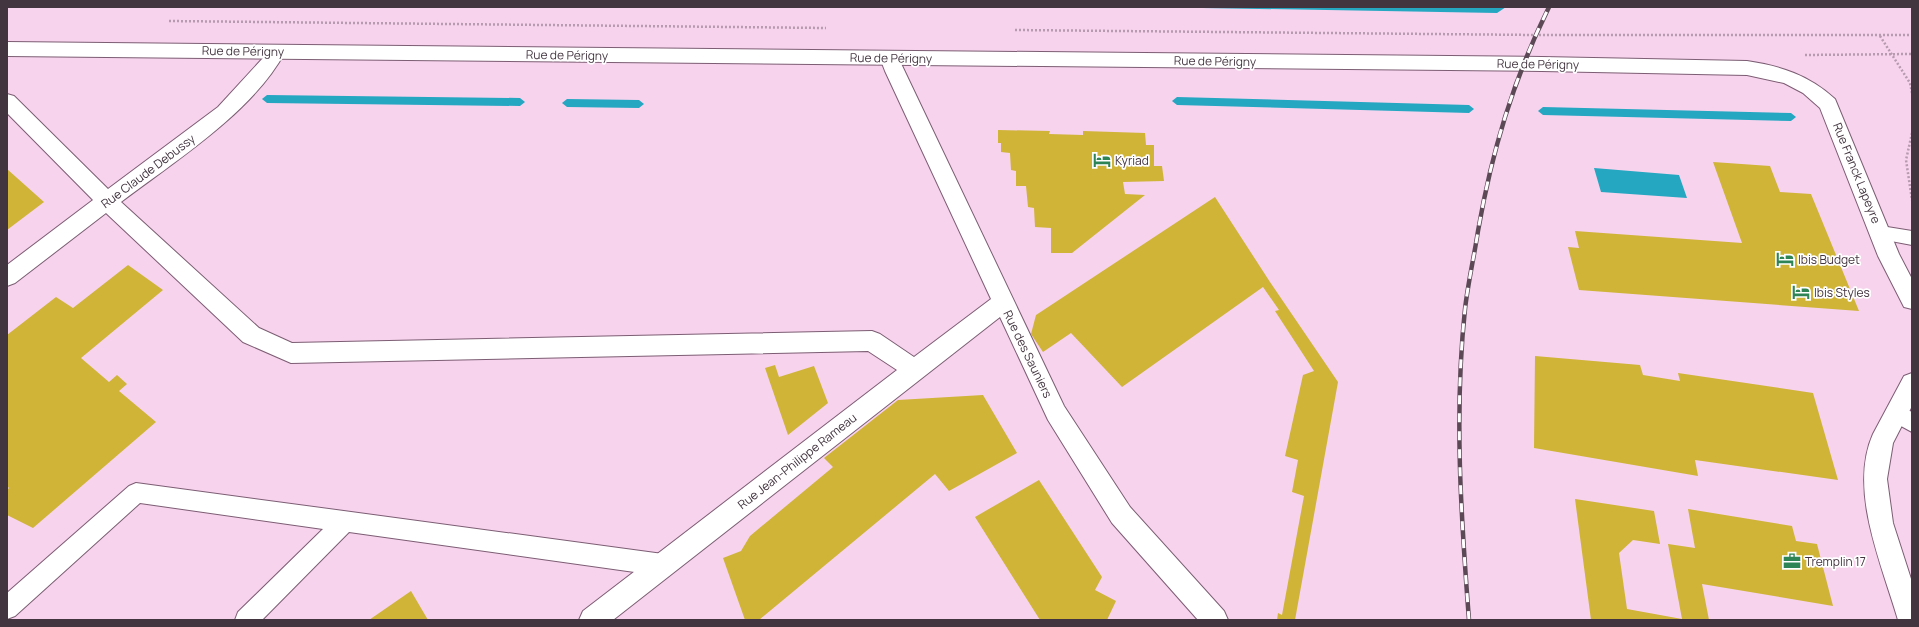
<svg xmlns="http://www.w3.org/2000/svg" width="1919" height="627" font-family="Manrope,sans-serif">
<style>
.water{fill:#25a7c2}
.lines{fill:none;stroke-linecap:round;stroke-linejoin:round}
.stream{fill:#25a7c2;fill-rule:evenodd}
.building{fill:#cfb438}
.service-casing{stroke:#7c5d73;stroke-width:2}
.minor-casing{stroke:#7c5d73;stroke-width:2}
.tertiary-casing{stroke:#7c5d73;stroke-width:2}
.path{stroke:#b69aae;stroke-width:2.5;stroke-dasharray:2 2;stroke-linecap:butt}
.service{fill:#fff;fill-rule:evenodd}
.minor{fill:#fff;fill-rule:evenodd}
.tertiary{fill:#fff;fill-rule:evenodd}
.rail-casing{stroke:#5b4a56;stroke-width:4.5}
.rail{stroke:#fff;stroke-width:3;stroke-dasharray:9;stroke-linecap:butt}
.labels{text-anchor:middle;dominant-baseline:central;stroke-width:3.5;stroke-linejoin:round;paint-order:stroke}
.street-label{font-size:12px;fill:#43353f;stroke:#fff}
.poi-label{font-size:12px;fill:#43353f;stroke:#fff;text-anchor:start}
</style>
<rect width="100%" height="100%" fill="#f7d3ed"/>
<path class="water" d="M 1146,7 L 1506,7 L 1497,13 Z
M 1594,168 L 1679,175 L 1687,198 L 1601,192 Z"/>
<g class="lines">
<path class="stream" d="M 267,95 L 520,98 L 525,102 L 520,106 L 267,103 L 262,99 Z
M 1177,97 L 1469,105 L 1474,109 L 1469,113 L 1177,105 L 1172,101 Z
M 567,99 L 639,100 L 644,104 L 639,108 L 567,107 L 562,103 Z
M 1543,107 L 1791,113 L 1796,117 L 1791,121 L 1543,115 L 1538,111 Z"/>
</g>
<path class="building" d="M 998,130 L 1050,131 L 1049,134 L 1083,135 L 1083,131 L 1145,133 L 1146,145 L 1154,145 L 1154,166 L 1162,166 L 1164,181 L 1123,182 L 1125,194 L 1145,195 L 1072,253 L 1051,253 L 1051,228 L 1035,227 L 1034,208 L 1028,207 L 1026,186 L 1016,186 L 1016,171 L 1011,170 L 1010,153 L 1001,152 L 1001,143 L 998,143 Z
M 1713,162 L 1770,166 L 1780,192 L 1811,194 L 1859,311 L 1579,290 L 1568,247 L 1579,248 L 1575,231 L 1742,243 Z
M 7,169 L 44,202 L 7,230 Z
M 1215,197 L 1270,282 L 1338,382 L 1295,620 L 1277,620 L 1278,613 L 1282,615 L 1304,496 L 1292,492 L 1298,460 L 1285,456 L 1303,375 L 1314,371 L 1275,311 L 1279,310 L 1263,287 L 1122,387 L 1071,333 L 1043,352 L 1031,334 L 1036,315 Z
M 128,265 L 163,290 L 81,358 L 109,382 L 117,375 L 127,384 L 119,391 L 156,422 L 33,528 L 7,515 L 7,490 L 9,488 L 7,486 L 7,335 L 56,297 L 73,308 Z
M 1535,356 L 1640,365 L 1643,375 L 1680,381 L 1678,373 L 1813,393 L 1838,480 L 1695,460 L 1698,476 L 1534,448 Z
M 775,365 L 779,377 L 814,366 L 828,403 L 788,435 L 765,368 Z
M 983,395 L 1017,453 L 949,491 L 935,474 L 759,620 L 745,620 L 723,558 L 741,551 L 750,536 L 833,467 L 824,458 L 898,400 Z
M 1039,480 L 1102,577 L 1095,590 L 1116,601 L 1107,620 L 1040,620 L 975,517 Z
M 1575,499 L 1654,511 L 1660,544 L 1633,540 L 1619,553 L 1627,609 L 1682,619 L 1668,544 L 1695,548 L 1688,509 L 1792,526 L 1796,541 L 1817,544 L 1833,606 L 1702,584 L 1709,620 L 1591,620 Z
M 411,591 L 428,620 L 369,620 Z"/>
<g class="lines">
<g class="service-casing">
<path id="service" d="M 1881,226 L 1912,231 L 1912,245 L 1875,238 L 1872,233 L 1875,228 Z
M 1897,405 L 1912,412 L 1912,432 L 1890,420 L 1887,414 L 1890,408 Z
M 136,483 L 663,554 L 671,557 L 674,565 L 671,573 L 663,576 L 349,532 L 262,620 L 235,620 L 238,612 L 323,529 L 140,503 L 15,616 L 7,619 L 7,593 L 129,486 Z"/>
</g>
<g class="minor-casing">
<path id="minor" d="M 276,45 L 283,47 L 285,52 C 253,112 175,161 121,202 L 259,328 L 292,343 L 872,331 L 880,334 L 914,357 L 991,299 L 885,71 L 880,58 L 882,53 L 889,51 L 896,53 L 1064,406 L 1130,507 L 1224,611 L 1228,620 L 1198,620 L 1112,523 L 1048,420 L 1000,317 L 613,620 L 579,620 L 583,611 L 897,370 L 868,351 L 291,363 L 243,342 L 106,213 L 15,283 L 7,286 L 7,265 L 93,200 L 7,113 L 7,94 L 14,96 L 108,189 L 218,107 L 263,58 L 269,47 Z
M 1912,373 L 1912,406 L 1893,443 L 1887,479 L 1893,523 L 1912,582 L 1912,620 L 1898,620 C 1882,565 1848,490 1873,434 L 1904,376 Z"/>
</g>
<g class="tertiary-casing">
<path id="tertiary" d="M 7,42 L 1542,57 L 1747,61 C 1781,66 1809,75 1835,99 L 1899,254 L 1912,279 L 1912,309 L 1904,307 L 1878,256 L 1820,108 L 1803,93 L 1784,83 L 1747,75 L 1542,71 L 7,56 Z"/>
</g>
<path class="path" d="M 169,21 L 826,28
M 1015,30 L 1535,35 L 1912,35
M 1880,36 L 1910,83 L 1912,93
M 1805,55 L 1912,54
M 1912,133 L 1906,160 L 1912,200"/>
<use href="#service" class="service"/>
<use href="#minor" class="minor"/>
<use href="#tertiary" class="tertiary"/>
<g class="rail-casing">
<path id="rail" d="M 1469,620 C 1461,517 1454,412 1465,309 C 1468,283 1474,257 1478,231 C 1492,151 1513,80 1549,7"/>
</g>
<use href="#rail" class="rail"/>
</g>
<defs>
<g id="hotel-bare" transform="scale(1.38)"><path d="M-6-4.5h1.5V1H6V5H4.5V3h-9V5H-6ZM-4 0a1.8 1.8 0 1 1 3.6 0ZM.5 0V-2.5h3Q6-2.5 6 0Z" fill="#2f8456" stroke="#fff" stroke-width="2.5" paint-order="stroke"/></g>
<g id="office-bare" transform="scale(1.38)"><path d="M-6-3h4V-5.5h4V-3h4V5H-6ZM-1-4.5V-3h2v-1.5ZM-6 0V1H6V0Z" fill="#2f8456" stroke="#fff" stroke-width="2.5" paint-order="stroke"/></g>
</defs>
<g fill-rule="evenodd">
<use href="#hotel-bare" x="1102" y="160"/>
<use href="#hotel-bare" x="1785" y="259"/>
<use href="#hotel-bare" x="1801" y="292"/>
<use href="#office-bare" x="1792" y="561"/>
</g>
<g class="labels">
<g class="street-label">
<text transform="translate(243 51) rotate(1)">Rue de Périgny</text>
<text transform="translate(567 55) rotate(1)">Rue de Périgny</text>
<text transform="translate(891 58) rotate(1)">Rue de Périgny</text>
<text transform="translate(1215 61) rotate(1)">Rue de Périgny</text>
<text transform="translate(1538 64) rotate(1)">Rue de Périgny</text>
<text transform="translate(148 171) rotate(-37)">Rue Claude Debussy</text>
<text transform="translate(1857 173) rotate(68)">Rue Franck Lapeyre</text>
<text transform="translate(1028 354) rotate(64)">Rue des Sauniers</text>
<text transform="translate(797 461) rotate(-38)">Rue Jean-Philippe Rameau</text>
</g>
<g class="poi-label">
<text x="1115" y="160">Kyriad</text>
<text x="1798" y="259">Ibis Budget</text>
<text x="1814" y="292">Ibis Styles</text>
<text x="1805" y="561">Tremplin 17</text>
</g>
</g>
<rect width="1919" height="627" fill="none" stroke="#43353f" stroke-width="16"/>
</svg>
